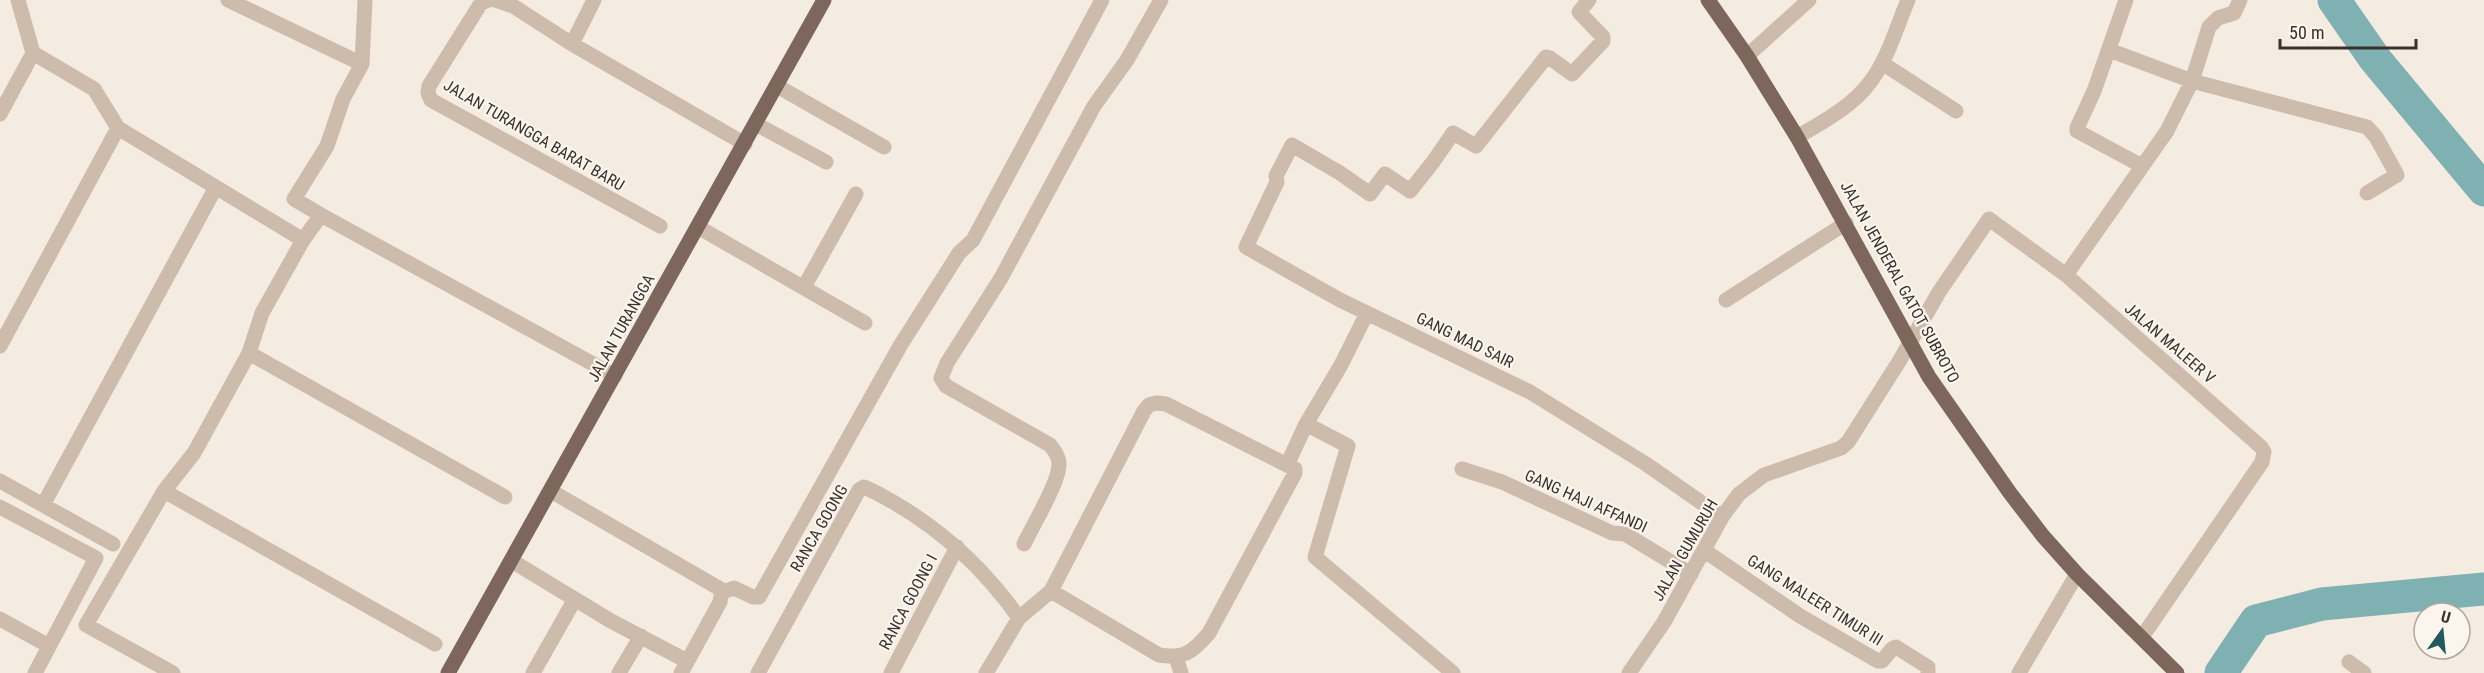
<svg xmlns="http://www.w3.org/2000/svg" width="2484" height="673" font-family="'Roboto Condensed',sans-serif">
<style>
.lines{fill:none;stroke-linecap:round;stroke-linejoin:round}
.river{stroke:#7fb0b2;stroke-width:33}
.minor{stroke:#cdbbac;stroke-width:15}
.major{stroke:#7d675c;stroke-width:15}
.labels{text-anchor:middle;dominant-baseline:central;stroke-width:4.5;stroke-linejoin:round;paint-order:stroke}
.street-label{font-size:16px;fill:#3b302b;stroke:#fbf5ee}
</style>
<rect width="100%" height="100%" fill="#f4ebe1"/>
<g class="lines">
<path class="river" d="M 2334,0 L 2375,59 L 2484,190
M 2221,673 L 2256,621 L 2322,604 L 2484,589"/>
<path class="minor" d="M 18,0 L 33,53 L 94,89 L 118,128 L 303,240
M 228,0 L 362,64
M 489,0 L 481,3 L 429,86 L 428,93 L 431,100 L 660,226
M 495,0 L 513,6 L 572,44 L 745,144
M 1589,0 L 1579,12 L 1603,37 L 1603,41 L 1572,74 L 1550,58 L 1546,57 L 1476,146 L 1453,133 L 1433,162 L 1410,191 L 1385,174 L 1370,194 L 1340,173 L 1292,145 L 1276,176 L 1277,182 L 1246,247 L 1340,300 L 1530,392 L 1646,464 L 1722,517
M 2126,0 L 2094,91 L 2077,128 L 2077,131 L 2142,166
M 572,44 L 594,0
M 2109,50 L 2192,81 L 2367,127 L 2376,137 L 2397,175 L 2367,193
M 1747,56 L 1809,0
M 1882,63 L 1956,111
M 777,86 L 884,147
M 0,114 L 33,53
M 756,124 L 826,162
M 1797,137 C 1823,122 1853,106 1871,81 C 1888,58 1897,26 1908,0
M 321,215 L 294,199 L 327,146 L 343,99 L 362,64 L 365,0
M 698,227 L 865,323
M 2066,275 L 2167,131 L 2192,81 L 2209,27 L 2218,18 L 2234,13 L 2240,0
M 804,287 L 856,194
M 1726,300 L 1846,223
M 1367,313 L 1341,365 L 1306,424 L 1348,446 L 1315,557 L 1453,673
M 0,346 L 118,128
M 249,353 L 505,497
M 1156,403 L 1166,404 L 1287,465 L 1295,469 L 1295,473 L 1209,633 C 1193,652 1184,659 1159,655 L 1051,591 L 1144,411 L 1149,405 Z
M 1287,465 L 1306,424
M 1462,469 L 1502,482 L 1612,533 L 1625,534 L 1691,574
M 0,481 L 113,544
M 164,491 L 435,644
M 551,491 L 722,590 L 720,602 L 681,673
M 43,505 L 216,187
M 0,507 L 96,558 L 35,673
M 1024,544 C 1033,525 1057,486 1059,466 C 1060,458 1055,451 1050,445 L 946,386 L 941,378 L 947,363 L 1001,278 L 1094,106 L 1127,60 L 1161,0
M 1705,551 L 1800,616 L 1878,661 L 1882,661 L 1892,649 L 1896,647 L 1928,667 L 1928,673
M 512,561 L 611,621 L 687,661
M 723,592 L 734,588 L 753,597 L 759,597 L 900,346 L 959,253 L 973,240 L 1102,0
M 0,619 L 49,646
M 1176,657 L 1181,673
M 2349,662 L 2364,673
M 173,673 L 86,625 L 164,491 L 194,453 L 249,353 L 262,313 L 303,240 L 321,215 L 615,376
M 533,673 L 575,599
M 619,673 L 641,636
M 758,673 L 859,490 L 864,487 C 874,491 884,497 893,502 C 943,531 986,571 1019,618
M 891,673 L 957,547
M 986,673 L 1019,618 L 1051,591
M 1629,673 L 1664,622 L 1722,517 L 1739,494 L 1764,475 L 1841,448 L 1848,442 L 1900,360 L 1939,292 L 1989,219 L 2066,275 L 2261,447 L 2264,452 L 2262,462 L 2142,637
M 2019,673 L 2077,574"/>
<path class="major" d="M 1708,0 L 1747,56 L 1797,137 L 1929,377 L 2010,493 L 2043,536 L 2077,574 L 2177,673
M 448,673 L 824,0"/>
</g>
<g class="labels">
<g class="street-label">
<text transform="translate(534 135) rotate(30)">JALAN TURANGGA BARAT BARU</text>
<text transform="translate(1900 282) rotate(61)">JALAN JENDERAL GATOT SUBROTO</text>
<text transform="translate(621 328) rotate(-61)">JALAN TURANGGA</text>
<text transform="translate(1465 340) rotate(26)">GANG MAD SAIR</text>
<text transform="translate(2170 343) rotate(41)">JALAN MALEER V</text>
<text transform="translate(1586 501) rotate(24)">GANG HAJI AFFANDI</text>
<text transform="translate(819 528) rotate(-60)">RANCA GOONG</text>
<text transform="translate(1685 550) rotate(-60)">JALAN GUMURUH</text>
<text transform="translate(1815 600) rotate(32)">GANG MALEER TIMUR III</text>
<text transform="translate(908 602) rotate(-62)">RANCA GOONG I</text>
</g>
</g>
<g transform="translate(2442 631) rotate(15)"><circle r="28" fill="#fbf5ee" stroke="#aea6a0" stroke-width="1.5"/>
<path d="M0-4.5L10 22L0 15L-10 22Z" fill="#1f5a5e"/>
<text y="-9" font-size="16" font-weight="bold" text-anchor="middle" fill="#3b302b">U</text>
</g>
<path d="M2280 39v9h136v-9" fill="none" stroke="#3b302b" stroke-width="3"/>
<text x="2289" y="39" font-size="18" fill="#3b302b" stroke="#fbf5ee" stroke-width="4.5" paint-order="stroke">50 m</text>
</svg>
